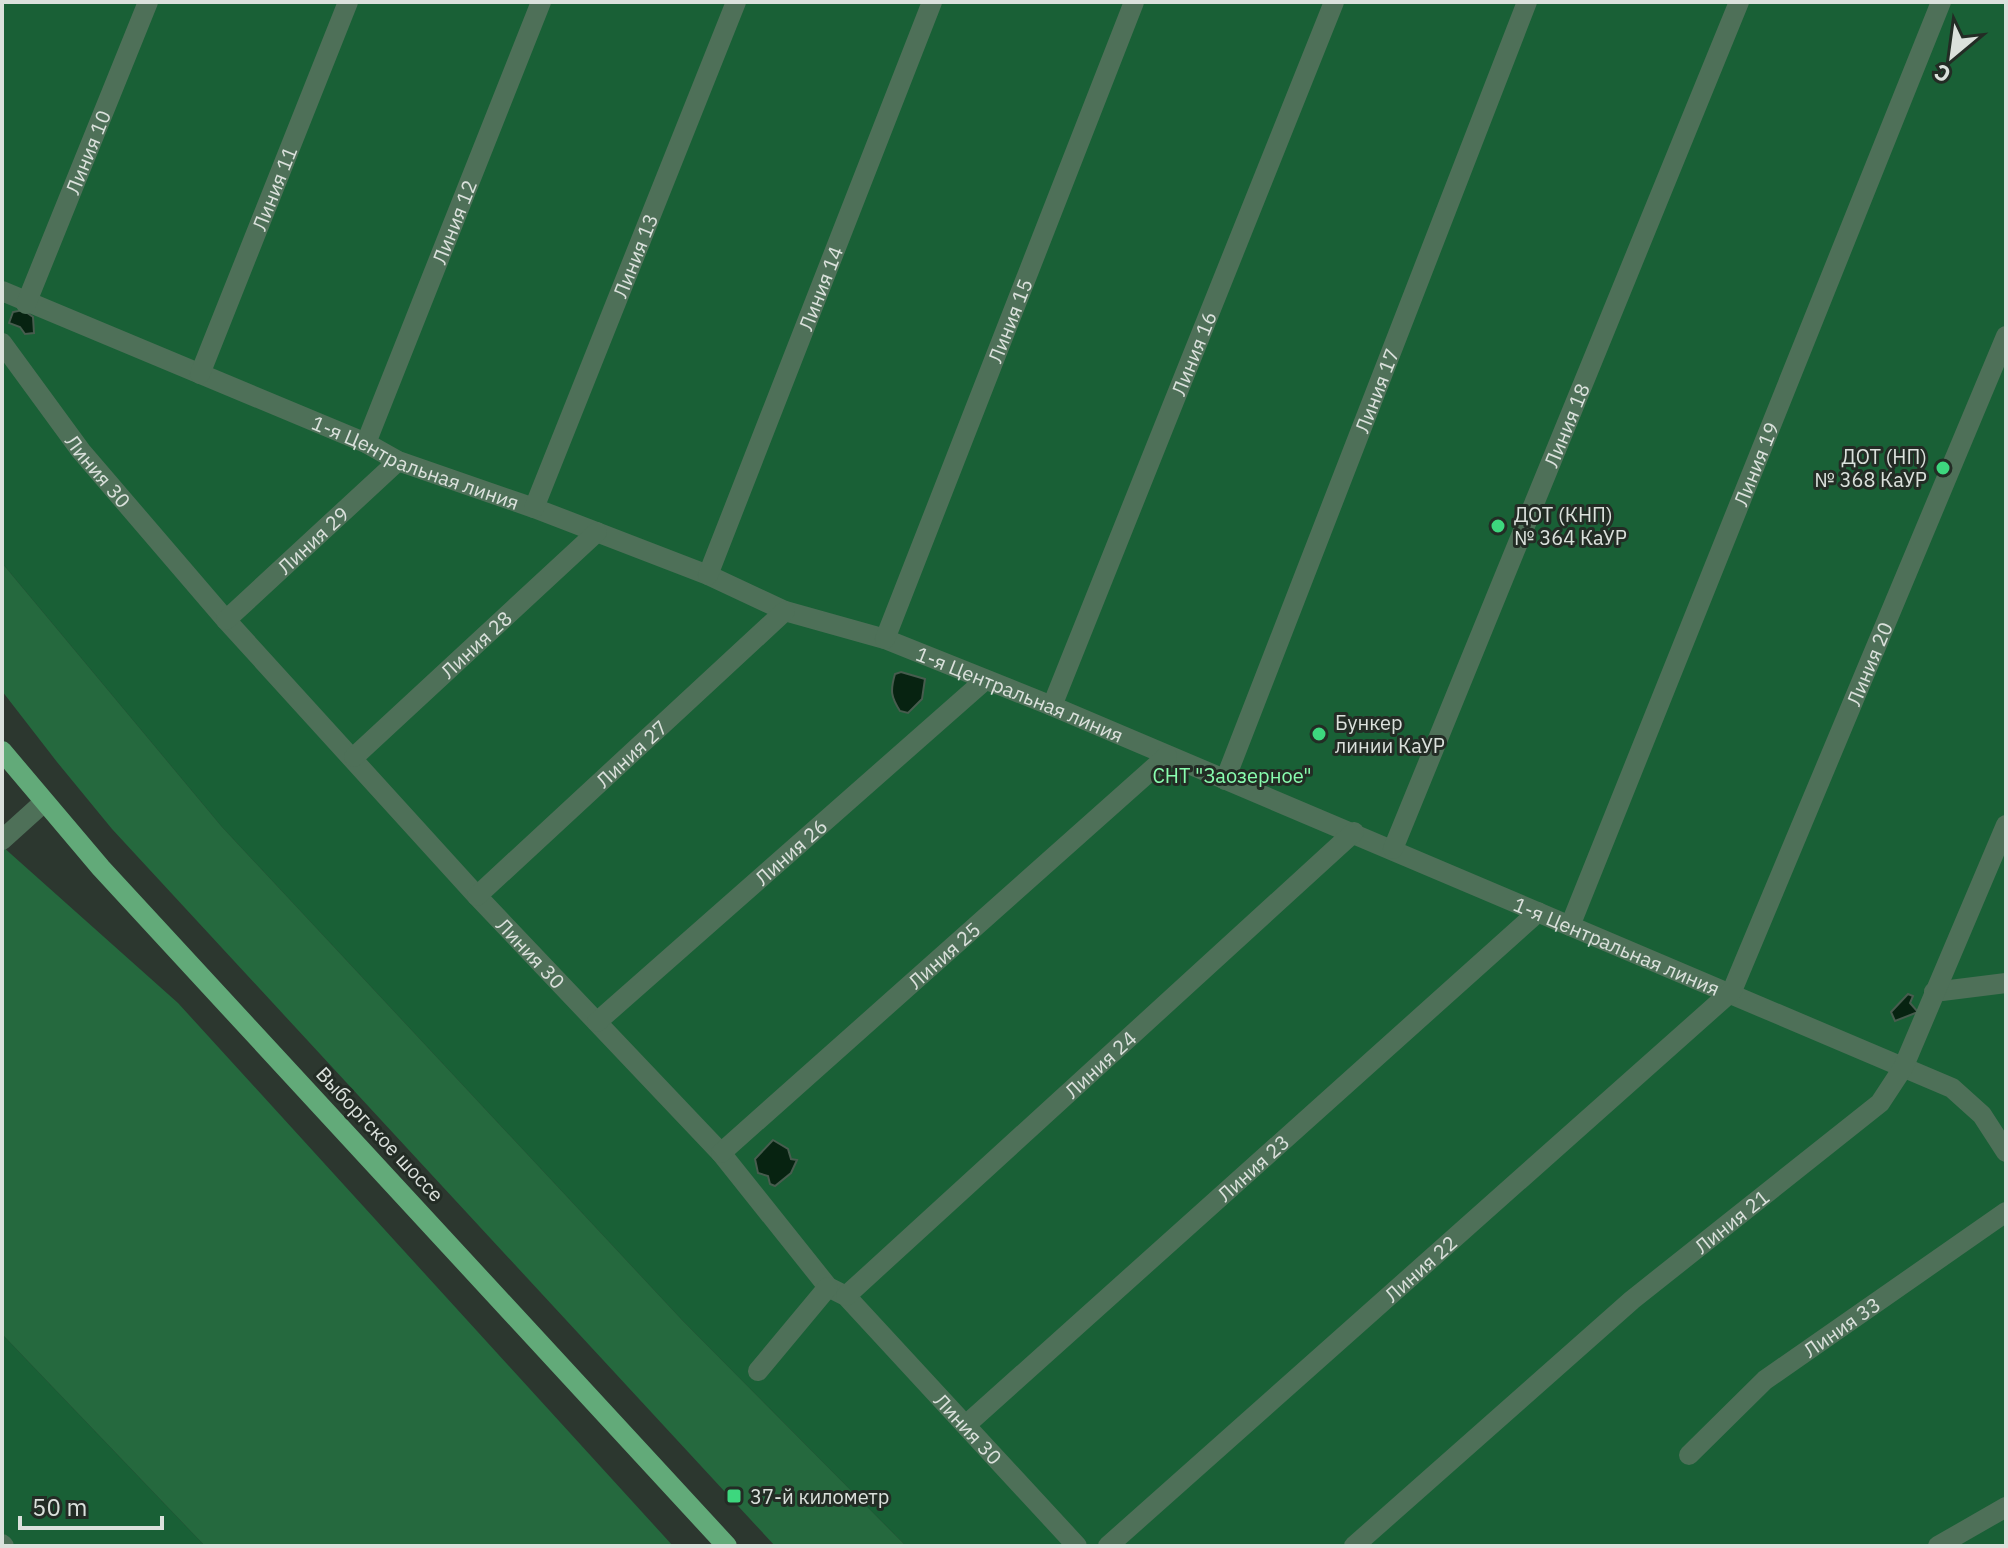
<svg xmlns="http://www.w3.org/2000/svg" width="2008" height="1548" font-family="'IBM Plex Sans',sans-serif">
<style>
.green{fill:#196036}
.forest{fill:#25693e}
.water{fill:#072311;stroke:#475c4e;stroke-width:2}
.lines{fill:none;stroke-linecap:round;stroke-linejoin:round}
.street{stroke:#4e7058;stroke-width:20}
.primary{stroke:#62aa79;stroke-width:20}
.poi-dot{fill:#3dd77e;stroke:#232c25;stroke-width:3}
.labels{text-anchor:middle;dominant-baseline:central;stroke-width:6;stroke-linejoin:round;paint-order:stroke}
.street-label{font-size:20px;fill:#dbe1dc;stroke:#232c25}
.poi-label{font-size:20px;fill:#dbe1dc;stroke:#232c25;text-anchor:start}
.park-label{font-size:20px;fill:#89fdaf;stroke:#232c25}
</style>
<rect width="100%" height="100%" fill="#2c372f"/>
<path class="green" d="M 2,2 L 2006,2 L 2006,1546 L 906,1546 L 682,1320 L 222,827 L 2,563 Z
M 2,1334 L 205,1546 L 2,1546 Z"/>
<path class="forest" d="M 2,563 L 222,827 L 682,1320 L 906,1546 L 775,1546 L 112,829 L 57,762 L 2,691 Z
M 2,846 L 178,1003 L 673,1546 L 205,1546 L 2,1334 Z"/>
<path class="water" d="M 23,310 L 33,317 L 34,333 L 25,334 L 20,327 L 9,323 L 13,312 Z
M 901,672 L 925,679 L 922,699 L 908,713 L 900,711 C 891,697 890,691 895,674 Z
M 1908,994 L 1913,996 L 1910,1003 L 1918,1012 L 1895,1021 L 1891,1012 Z
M 773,1140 L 788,1149 L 791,1159 L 797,1160 L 791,1173 L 775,1186 L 770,1184 L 768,1176 L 758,1173 L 755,1159 Z"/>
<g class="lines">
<g class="street">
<path id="s1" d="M 2,291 L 366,443 L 398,461 L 534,508 L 708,575 L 785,611 L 885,639 L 1052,706 L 1952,1088 L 1982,1115 L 2006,1152"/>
<path id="s2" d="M 26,304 L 148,2"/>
<path id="s3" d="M 2,343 L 81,451 L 226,620 L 477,896 L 721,1153 L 828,1287 L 846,1296 L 1077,1546"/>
<path id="s4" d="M 200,374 L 348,2"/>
<path id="s5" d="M 366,443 L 541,2"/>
<path id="s6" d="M 534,508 L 736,2"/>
<path id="s7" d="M 708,575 L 932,2"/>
<path id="s8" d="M 226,620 L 398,461"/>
<path id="s9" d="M 885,639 L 1134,2"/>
<path id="s10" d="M 1052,706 L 1334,2"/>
<path id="s11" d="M 354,757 L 597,532"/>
<path id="s12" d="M 1225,780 L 1527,2"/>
<path d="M 2,840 L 43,803"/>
<path id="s13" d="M 1393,849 L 1739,2"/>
<path id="s14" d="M 477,896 L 785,611"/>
<path id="s15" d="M 1570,926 L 1941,2"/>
<path d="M 1934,992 L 2006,983"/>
<path id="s16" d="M 597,1022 L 984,681"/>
<path id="s17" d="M 721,1153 L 1167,756"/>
<path id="s18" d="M 846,1296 L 1354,832"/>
<path d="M 758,1371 L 828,1287"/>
<path id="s19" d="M 967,1424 L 1538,912"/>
<path id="s20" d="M 1689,1455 L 1765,1380 L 2006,1212"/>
<path d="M 2,1544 L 4,1546"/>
<path id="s21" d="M 1108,1546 L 1732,991 L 2006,336"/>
<path id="s22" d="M 1354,1546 L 1632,1300 L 1880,1103 L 1903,1068 L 2006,825"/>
<path d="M 1938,1546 L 2006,1507"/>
</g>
<path class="primary" d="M 2,751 L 101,868 L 727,1546"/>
</g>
<g class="poi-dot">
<circle cx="1943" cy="468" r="8"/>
<circle cx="1498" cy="526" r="8"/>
<circle cx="1319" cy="734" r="8"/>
<rect x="726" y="1488" width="16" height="16" rx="4"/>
</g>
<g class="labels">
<g class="street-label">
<text stroke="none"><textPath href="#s2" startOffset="164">Линия 10</textPath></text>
<text stroke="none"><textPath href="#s4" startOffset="200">Линия 11</textPath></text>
<text stroke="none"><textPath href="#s5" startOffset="238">Линия 12</textPath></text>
<text stroke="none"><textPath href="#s6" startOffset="272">Линия 13</textPath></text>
<text stroke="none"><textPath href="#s7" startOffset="308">Линия 14</textPath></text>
<text stroke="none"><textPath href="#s9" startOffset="342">Линия 15</textPath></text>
<text stroke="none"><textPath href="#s10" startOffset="380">Линия 16</textPath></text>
<text stroke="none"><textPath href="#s12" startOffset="418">Линия 17</textPath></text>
<text stroke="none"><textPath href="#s13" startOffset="458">Линия 18</textPath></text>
<text stroke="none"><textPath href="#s1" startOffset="448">1-я Центральная линия</textPath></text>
<text stroke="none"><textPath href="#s15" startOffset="498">Линия 19</textPath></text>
<text stroke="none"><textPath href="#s3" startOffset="160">Линия 30</textPath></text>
<text stroke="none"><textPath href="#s8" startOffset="118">Линия 29</textPath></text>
<text stroke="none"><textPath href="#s11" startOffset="166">Линия 28</textPath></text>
<text stroke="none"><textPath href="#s21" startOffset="1190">Линия 20</textPath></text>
<text stroke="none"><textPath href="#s1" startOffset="1096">1-я Центральная линия</textPath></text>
<text stroke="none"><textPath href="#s14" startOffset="210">Линия 27</textPath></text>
<text stroke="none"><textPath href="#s16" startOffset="258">Линия 26</textPath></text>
<text stroke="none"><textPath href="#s1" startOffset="1744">1-я Центральная линия</textPath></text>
<text stroke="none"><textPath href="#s3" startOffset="808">Линия 30</textPath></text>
<text stroke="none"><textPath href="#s17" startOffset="298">Линия 25</textPath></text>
<text stroke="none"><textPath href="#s18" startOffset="344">Линия 24</textPath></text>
<text transform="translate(380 1134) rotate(47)">Выборгское шоссе</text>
<text stroke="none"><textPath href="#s19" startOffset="384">Линия 23</textPath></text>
<text stroke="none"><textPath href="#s22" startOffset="498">Линия 21</textPath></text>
<text stroke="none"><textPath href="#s21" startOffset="418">Линия 22</textPath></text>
<text stroke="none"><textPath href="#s20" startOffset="200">Линия 33</textPath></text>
<text stroke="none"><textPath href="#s3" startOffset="1456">Линия 30</textPath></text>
</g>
<g class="poi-label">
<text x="1927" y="456" text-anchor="end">ДОТ (НП)<tspan x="1927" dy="23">№ 368 КаУР</tspan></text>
<text x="1514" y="514">ДОТ (КНП)<tspan x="1514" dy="23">№ 364 КаУР</tspan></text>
<text x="1335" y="722">Бункер<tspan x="1335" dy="23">линии КаУР</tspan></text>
<text x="750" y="1496">37-й километр</text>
</g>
<g class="park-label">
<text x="1232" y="775">СНТ "Заозерное"</text>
</g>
</g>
<rect width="2008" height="1548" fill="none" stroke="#dbe1dc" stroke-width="8"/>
<g transform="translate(1952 56) rotate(209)" stroke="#232c25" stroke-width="6" paint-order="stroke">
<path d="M0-6L14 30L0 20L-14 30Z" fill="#dbe1dc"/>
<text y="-12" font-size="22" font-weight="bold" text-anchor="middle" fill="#dbe1dc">С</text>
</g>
<path d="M20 1516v12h142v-12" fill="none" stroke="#dbe1dc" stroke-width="4"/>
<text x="32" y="1516" font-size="24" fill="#dbe1dc" stroke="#232c25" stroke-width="6" paint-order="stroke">50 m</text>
</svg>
